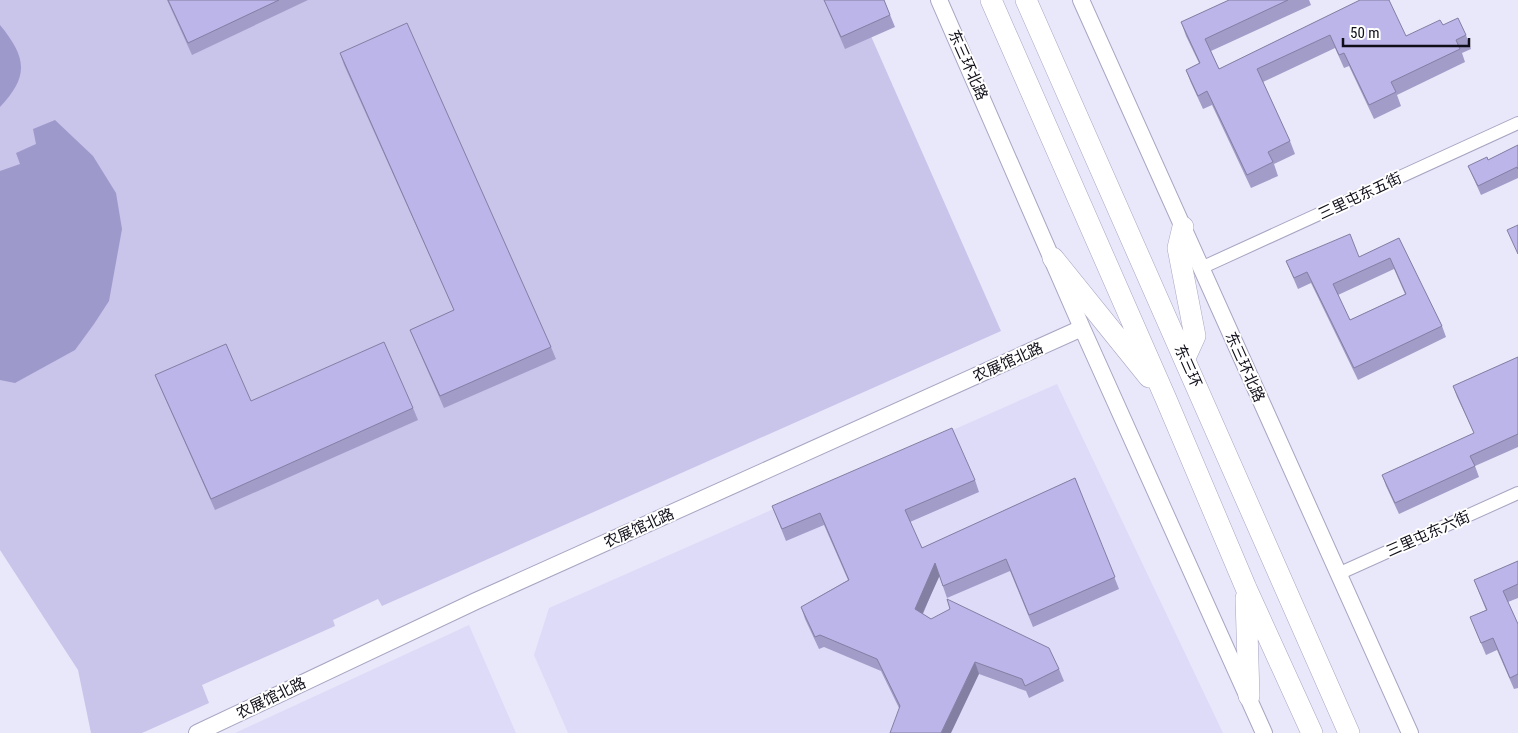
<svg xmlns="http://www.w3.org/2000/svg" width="1518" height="733" font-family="'Roboto Condensed','Noto Sans SC',sans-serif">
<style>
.built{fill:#dedbf9}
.green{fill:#c8c4ea}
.water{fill:#9e99cb}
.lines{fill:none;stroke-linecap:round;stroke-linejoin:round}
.minor-casing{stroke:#a7a5c1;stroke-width:14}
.tertiary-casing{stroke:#a7a5c1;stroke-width:18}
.trunk-casing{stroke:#a7a5c1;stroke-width:22}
.minor{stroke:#fff;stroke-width:12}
.tertiary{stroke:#fff;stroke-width:16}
.trunk{stroke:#fff;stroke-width:21}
.wall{fill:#a19cc8;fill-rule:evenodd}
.shaded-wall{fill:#837fa3}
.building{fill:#bbb5e9;stroke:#837fa3;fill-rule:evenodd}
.labels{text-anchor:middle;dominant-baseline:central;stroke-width:4;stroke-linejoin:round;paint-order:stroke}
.street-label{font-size:15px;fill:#100f19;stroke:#fff}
</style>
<rect width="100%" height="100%" fill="#e9e7fa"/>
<path class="built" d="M 1057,384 L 1223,733 L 568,733 L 534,655 L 549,608 Z
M 469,625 L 516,733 L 235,733 Z"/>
<path class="green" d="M 0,0 L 855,0 L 1001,331 L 382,606 L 378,599 L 333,620 L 335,626 L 202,685 L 209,703 L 142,733 L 91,733 L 78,670 L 0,550 Z"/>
<path class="water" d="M 0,25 C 27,58 29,76 0,107 Z
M 55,120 L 93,156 L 116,193 L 122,229 L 109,301 L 94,324 L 75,350 L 15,383 L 0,380 L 0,171 L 20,164 L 16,153 L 36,144 L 33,129 Z"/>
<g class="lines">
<g class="minor-casing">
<path id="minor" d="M 1201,268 L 1518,123
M 1338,574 L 1518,493"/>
</g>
<g class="tertiary-casing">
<path id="tertiary" d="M 939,0 L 1082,328 L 1264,733
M 1081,0 L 1410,733
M 197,733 L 476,601 L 1082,328"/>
</g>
<g class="trunk-casing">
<path id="trunk" d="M 991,0 L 1166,399 L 1246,588 L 1312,733
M 1026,0 L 1349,733
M 1183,227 L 1178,248 L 1195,336 L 1185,358
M 1053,258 L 1149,377
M 1246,598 L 1249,696"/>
</g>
<use href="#minor" class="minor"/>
<use href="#tertiary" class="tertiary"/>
<use href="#trunk" class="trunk"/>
</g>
<path class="wall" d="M 167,0 L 308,0 L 192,55 Z
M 824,0 L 884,0 L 895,27 L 845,49 Z
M 1229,0 L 1309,0 L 1311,5 L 1211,51 L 1219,69 L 1360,0 L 1406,36 L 1443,25 L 1466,35 L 1471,49 L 1462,53 L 1465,62 L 1397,95 L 1401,106 L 1374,119 L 1349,66 L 1344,68 L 1335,48 L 1263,82 L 1290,141 L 1295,154 L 1274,164 L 1278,176 L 1251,188 L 1212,105 L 1203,109 L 1191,83 L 1186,70 L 1199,63 L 1186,36 L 1181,22 Z
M 340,53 L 551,347 L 556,359 L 444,408 L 415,342 L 410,330 L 454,310 L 344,65 Z
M 1518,145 L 1518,178 L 1481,195 L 1472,175 L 1468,166 L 1488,160 Z
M 1399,238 L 1442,326 L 1446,337 L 1358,380 L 1311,283 L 1298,289 L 1286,261 L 1359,257 ZM 1394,269 L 1405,294 L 1350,320 L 1338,295 Z
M 1518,357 L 1518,447 L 1475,466 L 1479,477 L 1399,514 L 1386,486 L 1382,475 L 1474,433 L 1457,397 L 1453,386 Z
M 155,375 L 251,401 L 413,408 L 418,420 L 215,510 L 160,387 Z
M 1075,478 L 1119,589 L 1033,627 L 1010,571 L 947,598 L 939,575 L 923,614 L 931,619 L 1059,669 L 1064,681 L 1029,698 L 1026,691 L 979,674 L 899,708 L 881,671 L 824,647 L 819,649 L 805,619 L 801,607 L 848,580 L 824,525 L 786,541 L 772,506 L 975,480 L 979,492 L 910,522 L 922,548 Z
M 1518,561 L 1518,598 L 1508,602 L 1518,624 L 1518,688 L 1514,689 L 1497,650 L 1486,655 L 1470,617 L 1486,610 L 1474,580 Z"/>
<path class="shaded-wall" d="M 935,563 L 940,575 L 919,621 L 915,609 Z
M 975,662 L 979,674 L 951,733 L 941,733 Z"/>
<path class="building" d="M 168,0 L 279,0 L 188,43 Z
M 824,0 L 884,0 L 890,15 L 841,37 Z
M 1229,0 L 1288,0 L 1205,39 L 1219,69 L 1360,0 L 1389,0 L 1406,36 L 1440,20 L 1443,25 L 1458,18 L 1466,35 L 1456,40 L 1460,49 L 1391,82 L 1396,92 L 1369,105 L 1344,53 L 1339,55 L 1330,35 L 1257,69 L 1290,141 L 1268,152 L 1273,162 L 1247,175 L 1207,91 L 1198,96 L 1186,70 L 1200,63 L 1181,22 Z
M 407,23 L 551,347 L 440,396 L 410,330 L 454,310 L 340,53 Z
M 1518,145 L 1518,169 L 1517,167 L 1478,186 L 1468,166 L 1487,157 L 1488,160 Z
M 1518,225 L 1518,254 L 1507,230 Z
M 1350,234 L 1359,257 L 1399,238 L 1442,326 L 1354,368 L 1307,272 L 1294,278 L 1286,261 ZM 1390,258 L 1406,294 L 1350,320 L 1333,284 Z
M 384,342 L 413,408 L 211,499 L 155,375 L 226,344 L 251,401 Z
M 1518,357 L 1518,434 L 1470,456 L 1475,466 L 1395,503 L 1382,475 L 1474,433 L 1453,386 Z
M 952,428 L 975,480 L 905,510 L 922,548 L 1075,478 L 1115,577 L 1029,615 L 1006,559 L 943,586 L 935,563 L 915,609 L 931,619 L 950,609 L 947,599 L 1049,648 L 1059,669 L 1025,686 L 1022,679 L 975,662 L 941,733 L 890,733 L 900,706 L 877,659 L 820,635 L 815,637 L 801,607 L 849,580 L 820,513 L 782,529 L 772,506 Z
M 1518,561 L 1518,584 L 1503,591 L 1518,624 L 1518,674 L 1510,678 L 1493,638 L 1481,643 L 1470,617 L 1487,610 L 1474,580 Z"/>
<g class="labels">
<g class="street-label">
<text transform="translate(968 65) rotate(66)">东三环北路</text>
<text transform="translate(1360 196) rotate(-25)">三里屯东五街</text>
<text transform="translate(1008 362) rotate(-24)">农展馆北路</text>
<text transform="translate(1188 366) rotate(66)">东三环</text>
<text transform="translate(1245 367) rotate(66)">东三环北路</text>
<text transform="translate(639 528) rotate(-24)">农展馆北路</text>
<text transform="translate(1428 534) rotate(-24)">三里屯东六街</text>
<text transform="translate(271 698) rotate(-26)">农展馆北路</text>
</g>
</g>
<path d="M1343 38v8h126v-8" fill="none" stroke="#100f19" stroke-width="2.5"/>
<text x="1350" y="38" font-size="15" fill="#100f19" stroke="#ffffff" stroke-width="4" paint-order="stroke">50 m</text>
</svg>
